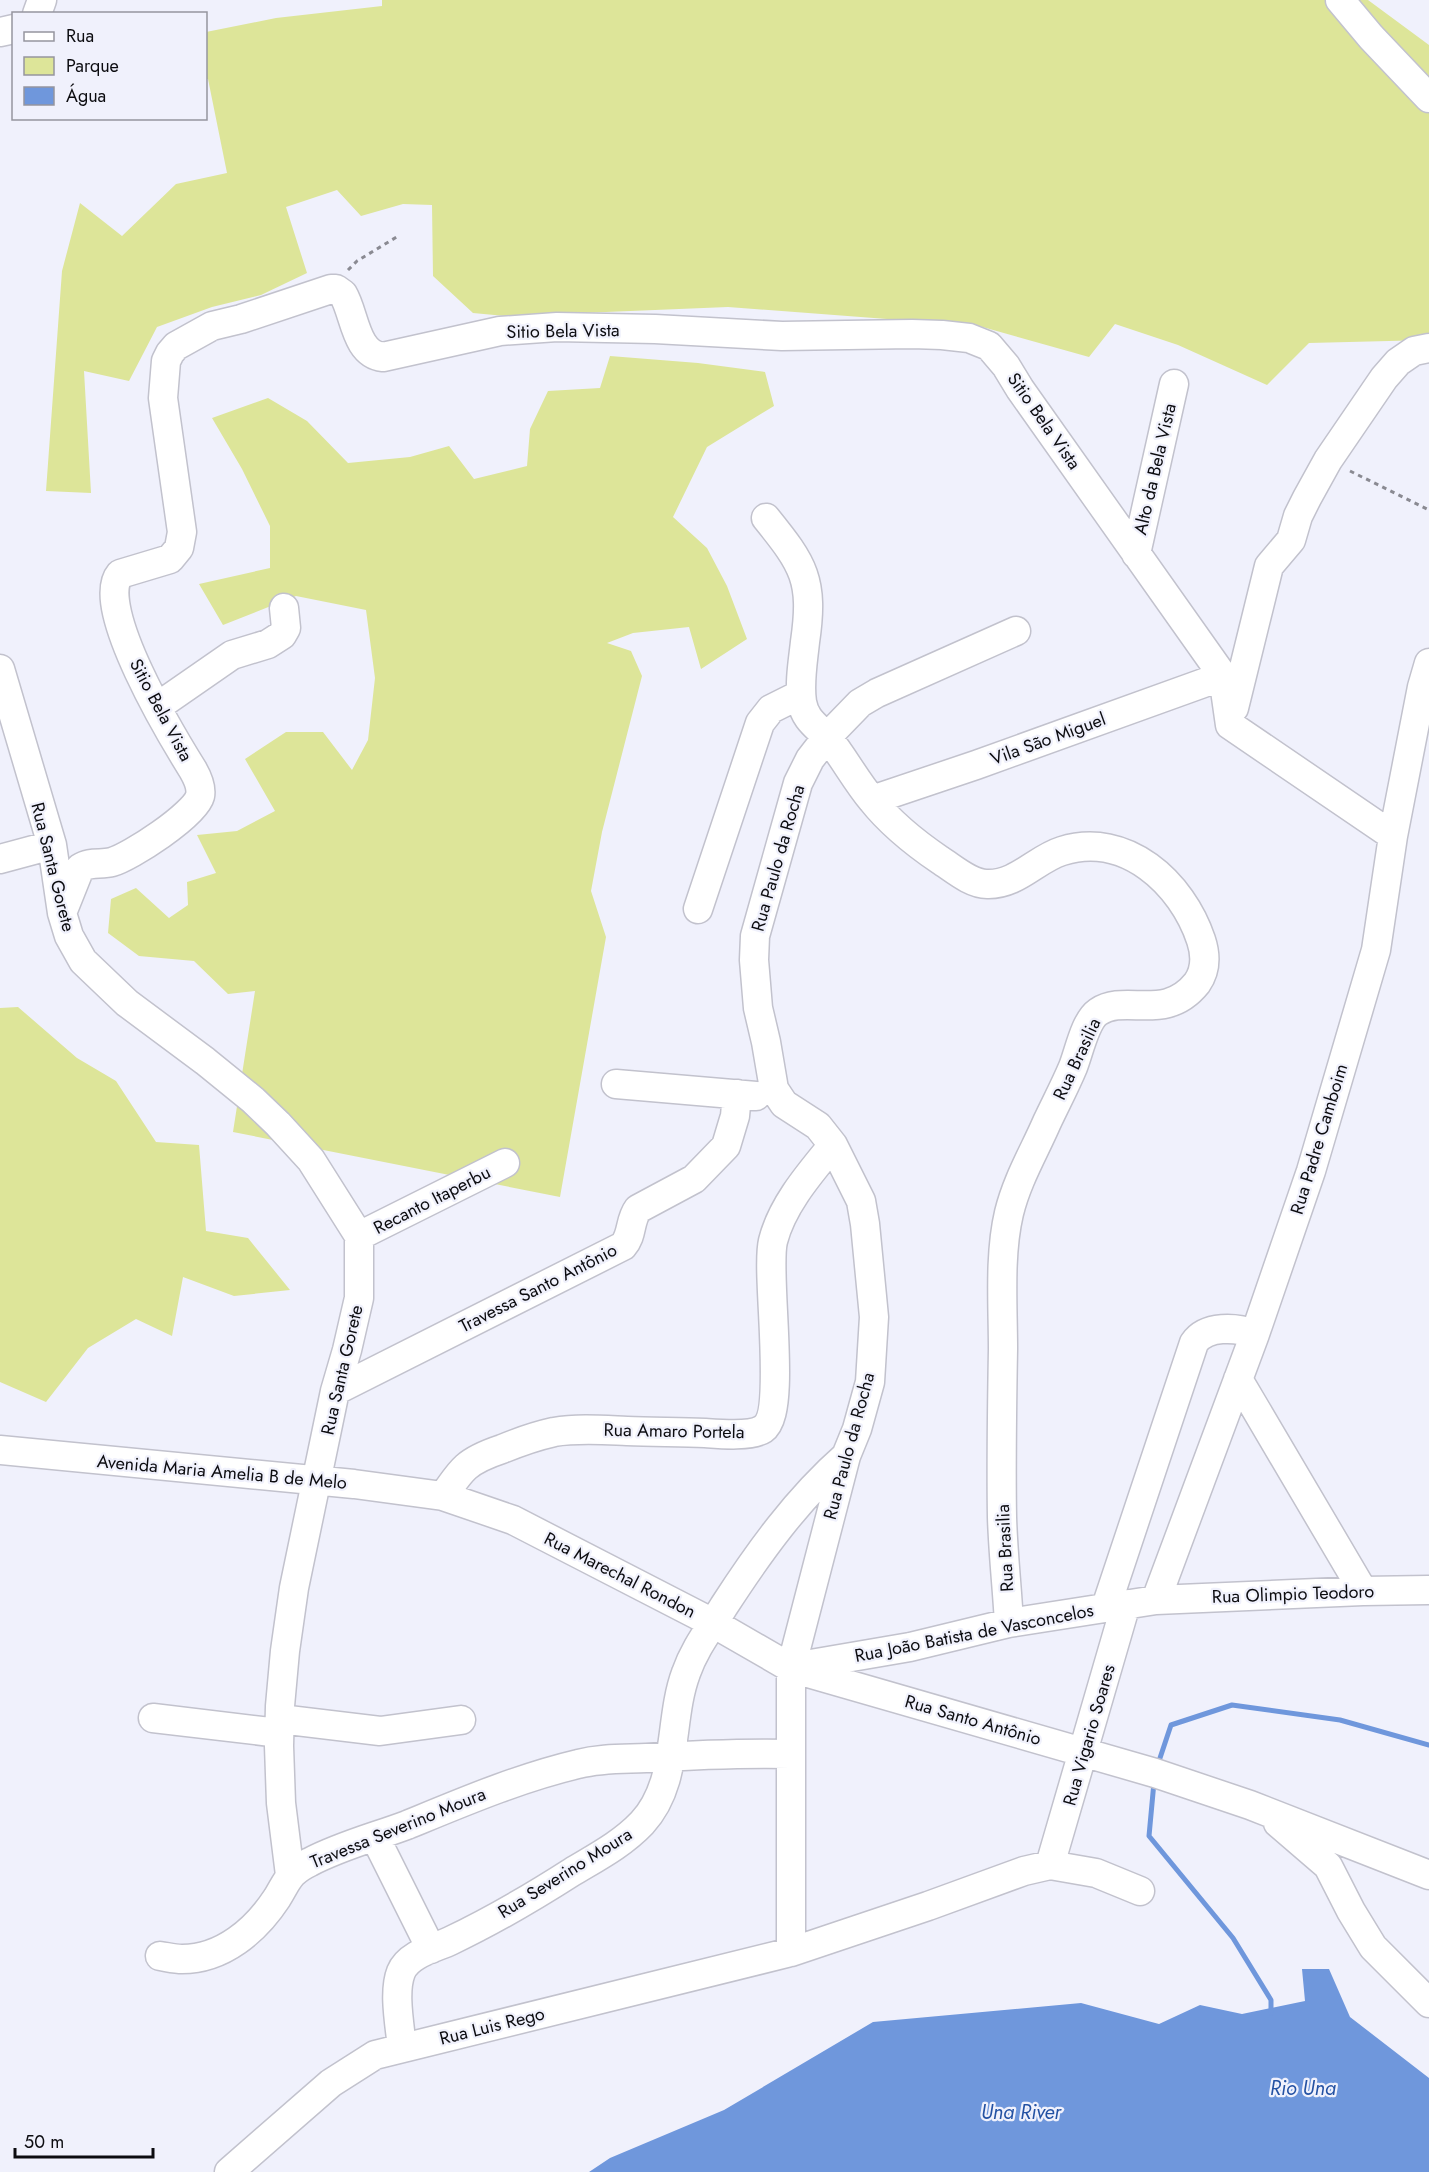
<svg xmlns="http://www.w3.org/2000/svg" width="1429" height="2172" font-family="Jost,sans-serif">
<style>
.green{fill:#dde599}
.water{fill:#6f97dc}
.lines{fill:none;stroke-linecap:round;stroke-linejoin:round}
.stream{stroke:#6f97dc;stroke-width:5}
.minor-casing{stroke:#c2c2cd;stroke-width:31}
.path{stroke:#8a8a92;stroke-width:3;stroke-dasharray:4.5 4.5;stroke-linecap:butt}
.minor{stroke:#fff;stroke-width:28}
.labels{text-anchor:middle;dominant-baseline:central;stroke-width:4.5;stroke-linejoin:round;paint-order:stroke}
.street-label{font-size:18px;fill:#0c0c10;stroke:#f0f1fc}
.water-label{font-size:20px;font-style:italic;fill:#2351a3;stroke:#f0f1fc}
</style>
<rect width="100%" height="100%" fill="#f0f1fc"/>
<path class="green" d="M 382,0 L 1368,0 L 1429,45 L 1429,340 L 1309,343 L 1267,385 L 1178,345 L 1115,324 L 1089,357 L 979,326 L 728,307 L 505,316 L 473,313 L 433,276 L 432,205 L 403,204 L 361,216 L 337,190 L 286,207 L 307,273 L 261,295 L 212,307 L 157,327 L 129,381 L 84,371 L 91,493 L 46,491 L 62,271 L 80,203 L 122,236 L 176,184 L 227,173 L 208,79 L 206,79 L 206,32 L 276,18 L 382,6 Z
M 610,356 L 698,363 L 765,372 L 774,406 L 707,447 L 673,517 L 707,548 L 727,586 L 747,639 L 701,669 L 689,627 L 633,633 L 607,643 L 631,651 L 642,676 L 602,832 L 591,891 L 606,937 L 560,1197 L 233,1132 L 255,991 L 228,994 L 194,961 L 139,956 L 108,933 L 111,899 L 136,888 L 169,918 L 188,905 L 187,882 L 216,873 L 197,835 L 237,831 L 275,811 L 245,759 L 286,732 L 323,732 L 352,770 L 368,740 L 375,678 L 366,610 L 296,596 L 223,625 L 199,584 L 270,568 L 270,526 L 242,469 L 212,418 L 268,398 L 307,421 L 348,463 L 410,457 L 449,446 L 474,479 L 527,466 L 530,429 L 548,391 L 600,388 Z
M 18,1007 L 77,1058 L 116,1081 L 156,1142 L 199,1145 L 206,1231 L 248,1238 L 290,1290 L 234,1296 L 183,1277 L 172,1336 L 136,1319 L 88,1348 L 46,1402 L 0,1382 L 0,1008 Z"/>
<path class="water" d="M 1302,1969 L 1329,1969 L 1350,2017 L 1429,2078 L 1429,2172 L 589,2172 L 610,2158 L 724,2110 L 873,2022 L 1081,2003 L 1159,2024 L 1200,2005 L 1242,2014 L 1305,2001 Z"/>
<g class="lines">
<path class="stream" d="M 1158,1764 L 1171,1725 L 1232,1705 L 1340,1720 L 1429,1745
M 1154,1782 L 1149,1836 L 1233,1938 L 1271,2000 L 1271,2013"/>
<g class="minor-casing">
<path id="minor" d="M 1340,0 L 1371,37 L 1429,98
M 37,14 L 42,0
M 0,32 L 14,29
M 766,518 C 804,565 814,580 805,642 C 803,661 799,683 802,702 C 805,720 817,726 828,738 C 844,758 856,781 872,800 C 891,824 915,843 940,860 C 954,869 971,884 987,884 C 1017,885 1036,859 1062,851 C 1126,831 1182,883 1201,940 C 1206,955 1206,970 1197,983 C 1165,1023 1126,993 1098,1012 C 1085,1021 1079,1052 1073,1067 C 1065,1086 1056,1103 1047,1122 C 1034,1152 1017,1180 1009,1213 C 999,1255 1003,1306 1003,1349 C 1002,1405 1001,1461 1002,1517 C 1003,1552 1007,1587 1009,1623
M 1136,554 L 1174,384
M 0,669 L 52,845 L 62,913 L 69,936 L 83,961 L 127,1003 L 205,1061 L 253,1100 L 278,1124 L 311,1160 L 359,1236 L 359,1298 L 347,1350 L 335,1391 L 294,1588 L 285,1651 L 280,1706 L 279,1746 L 281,1803 L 290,1875
M 157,707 L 232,655 L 268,644 L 282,635 L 286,628 L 284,608
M 1234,708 L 1269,566 L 1291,540 L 1298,516 L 1307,498 L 1328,460 L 1384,378 L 1398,362 L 1414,351 L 1429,348
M 872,800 L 976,765 L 1223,676
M 0,859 L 52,845
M 698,909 L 760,723 L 771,709 L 801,694
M 62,913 L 80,868 C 90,861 101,865 112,862 C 130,857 195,815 200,796 C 202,787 197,777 193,770 C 173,738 93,606 120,574 L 170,559 L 179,548 L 182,532 L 163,398 L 166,361 L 170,353 L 176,346 L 212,326 L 241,319 L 331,289 L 336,289 L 343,294 C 355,314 355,354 383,357 L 500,331 L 557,327 L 655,329 L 782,336 L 912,334 L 942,335 L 969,338 L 989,346 L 1006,366 L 1020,389 L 1223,676 L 1230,725 L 1393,836
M 616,1084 L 756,1096
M 359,1236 L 505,1163
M 1238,1379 L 1363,1591
M 335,1391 L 623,1246 C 633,1235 629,1221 638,1209 L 694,1179 L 726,1146 L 735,1116 L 737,1094
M 0,1450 L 354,1484 L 443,1496 L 513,1520 L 713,1623 L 791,1668 L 1155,1773 L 1250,1805 L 1429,1875
M 443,1496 C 451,1486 457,1475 466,1467 C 476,1458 490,1453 502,1449 C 519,1442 536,1436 554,1432 C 578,1428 603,1430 627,1431 C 653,1432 679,1432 705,1433 C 719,1434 751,1437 763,1429 C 788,1412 765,1274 773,1241 C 782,1205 810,1173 833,1145
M 1156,1600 L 1255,1334 L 1311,1171 L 1376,950 L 1393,836 L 1422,687 L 1429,663
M 1106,1607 L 1194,1343 C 1206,1325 1236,1327 1255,1334
M 799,1666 L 910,1647 L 1009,1623 L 1156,1600 L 1363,1591 L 1429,1590
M 153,1718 L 279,1733
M 280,1719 L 380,1731 L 461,1720
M 1278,1823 L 1328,1866 L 1351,1911 L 1373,1947 L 1429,2003
M 375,1837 L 431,1949
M 1050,1865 L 1126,1604
M 791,1952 L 791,1668 L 846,1456 L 857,1429 L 870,1382 L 874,1317 L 865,1224 L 861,1201 L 833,1145 L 818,1126 L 784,1104 L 774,1089 L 766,1042 L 758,1008 L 754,960 L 755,936 L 798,783 L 810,759 L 827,737 L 860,703 L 877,693 L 1016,631
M 160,1956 C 167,1957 175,1959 182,1959 C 223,1959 256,1930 277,1898 C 288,1880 289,1872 310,1862 C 340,1846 375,1837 407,1825 C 463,1802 519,1778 578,1764 C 601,1758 623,1759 646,1758 C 694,1755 742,1753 791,1754
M 402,2048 C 400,2026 393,1992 401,1972 C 408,1954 435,1948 450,1941 C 492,1921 533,1897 572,1872 C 597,1857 622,1844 642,1823 C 680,1782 668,1721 686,1673 C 695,1647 710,1629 724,1606 C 759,1552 797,1499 846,1456
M 229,2172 L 331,2083 L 375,2055 L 791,1952 L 928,1906 L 1024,1871 L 1050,1865 L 1096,1873 L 1140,1891"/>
</g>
<path class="path" d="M 348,270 L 357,261 L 400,235
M 1350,471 L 1429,510"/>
<use href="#minor" class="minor"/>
</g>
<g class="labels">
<g class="street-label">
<text transform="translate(563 331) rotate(-1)">Sitio Bela Vista</text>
<text transform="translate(1044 421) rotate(55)">Sitio Bela Vista</text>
<text transform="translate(1155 469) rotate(-77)">Alto da Bela Vista</text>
<text transform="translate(161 710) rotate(62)">Sitio Bela Vista</text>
<text transform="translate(1048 739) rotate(-20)">Vila São Miguel</text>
<text transform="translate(778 858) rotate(-74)">Rua Paulo da Rocha</text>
<text transform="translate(53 867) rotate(76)">Rua Santa Gorete</text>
<text transform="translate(1077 1059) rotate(-65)">Rua Brasilia</text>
<text transform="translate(1319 1139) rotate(-73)">Rua Padre Camboim</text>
<text transform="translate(432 1200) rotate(-27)">Recanto Itaperbu</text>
<text transform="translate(538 1288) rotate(-27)">Travessa Santo Antônio</text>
<text transform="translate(342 1370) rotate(-77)">Rua Santa Gorete</text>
<text transform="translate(674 1431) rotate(1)">Rua Amaro Portela</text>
<text transform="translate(849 1446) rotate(-75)">Rua Paulo da Rocha</text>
<text transform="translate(222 1472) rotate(5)">Avenida Maria Amelia B de Melo</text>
<text transform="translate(1005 1548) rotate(-93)">Rua Brasilia</text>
<text transform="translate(620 1575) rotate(27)">Rua Marechal Rondon</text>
<text transform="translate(1293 1594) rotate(-2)">Rua Olimpio Teodoro</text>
<text transform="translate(974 1633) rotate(-11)">Rua João Batista de Vasconcelos</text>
<text transform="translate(973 1720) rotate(16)">Rua Santo Antônio</text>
<text transform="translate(1089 1735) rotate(-74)">Rua Vigario Soares</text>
<text transform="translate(398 1828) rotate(-22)">Travessa Severino Moura</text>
<text transform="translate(565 1873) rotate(-32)">Rua Severino Moura</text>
<text transform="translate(492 2026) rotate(-14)">Rua Luis Rego</text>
</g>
<g class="water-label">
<text x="1303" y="2088">Rio Una</text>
<text x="1021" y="2112">Una River</text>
</g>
</g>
<rect x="12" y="12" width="195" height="108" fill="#f0f1fc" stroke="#95959e" stroke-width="1.5"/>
<rect x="24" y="32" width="30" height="9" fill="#ffffff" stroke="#95959e" stroke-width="1.5"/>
<text x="66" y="42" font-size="18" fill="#0c0c10">Rua</text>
<rect x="24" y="57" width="30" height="18" fill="#dde599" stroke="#95959e" stroke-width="1.5"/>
<text x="66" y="72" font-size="18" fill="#0c0c10">Parque</text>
<rect x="24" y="87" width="30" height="18" fill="#6f97dc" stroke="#95959e" stroke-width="1.5"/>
<text x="66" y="102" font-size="18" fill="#0c0c10">Água</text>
<path d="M15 2148v9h138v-9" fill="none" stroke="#0c0c10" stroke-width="3"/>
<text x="24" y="2148" font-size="18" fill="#0c0c10" stroke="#f0f1fc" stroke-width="4.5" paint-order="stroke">50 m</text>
</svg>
